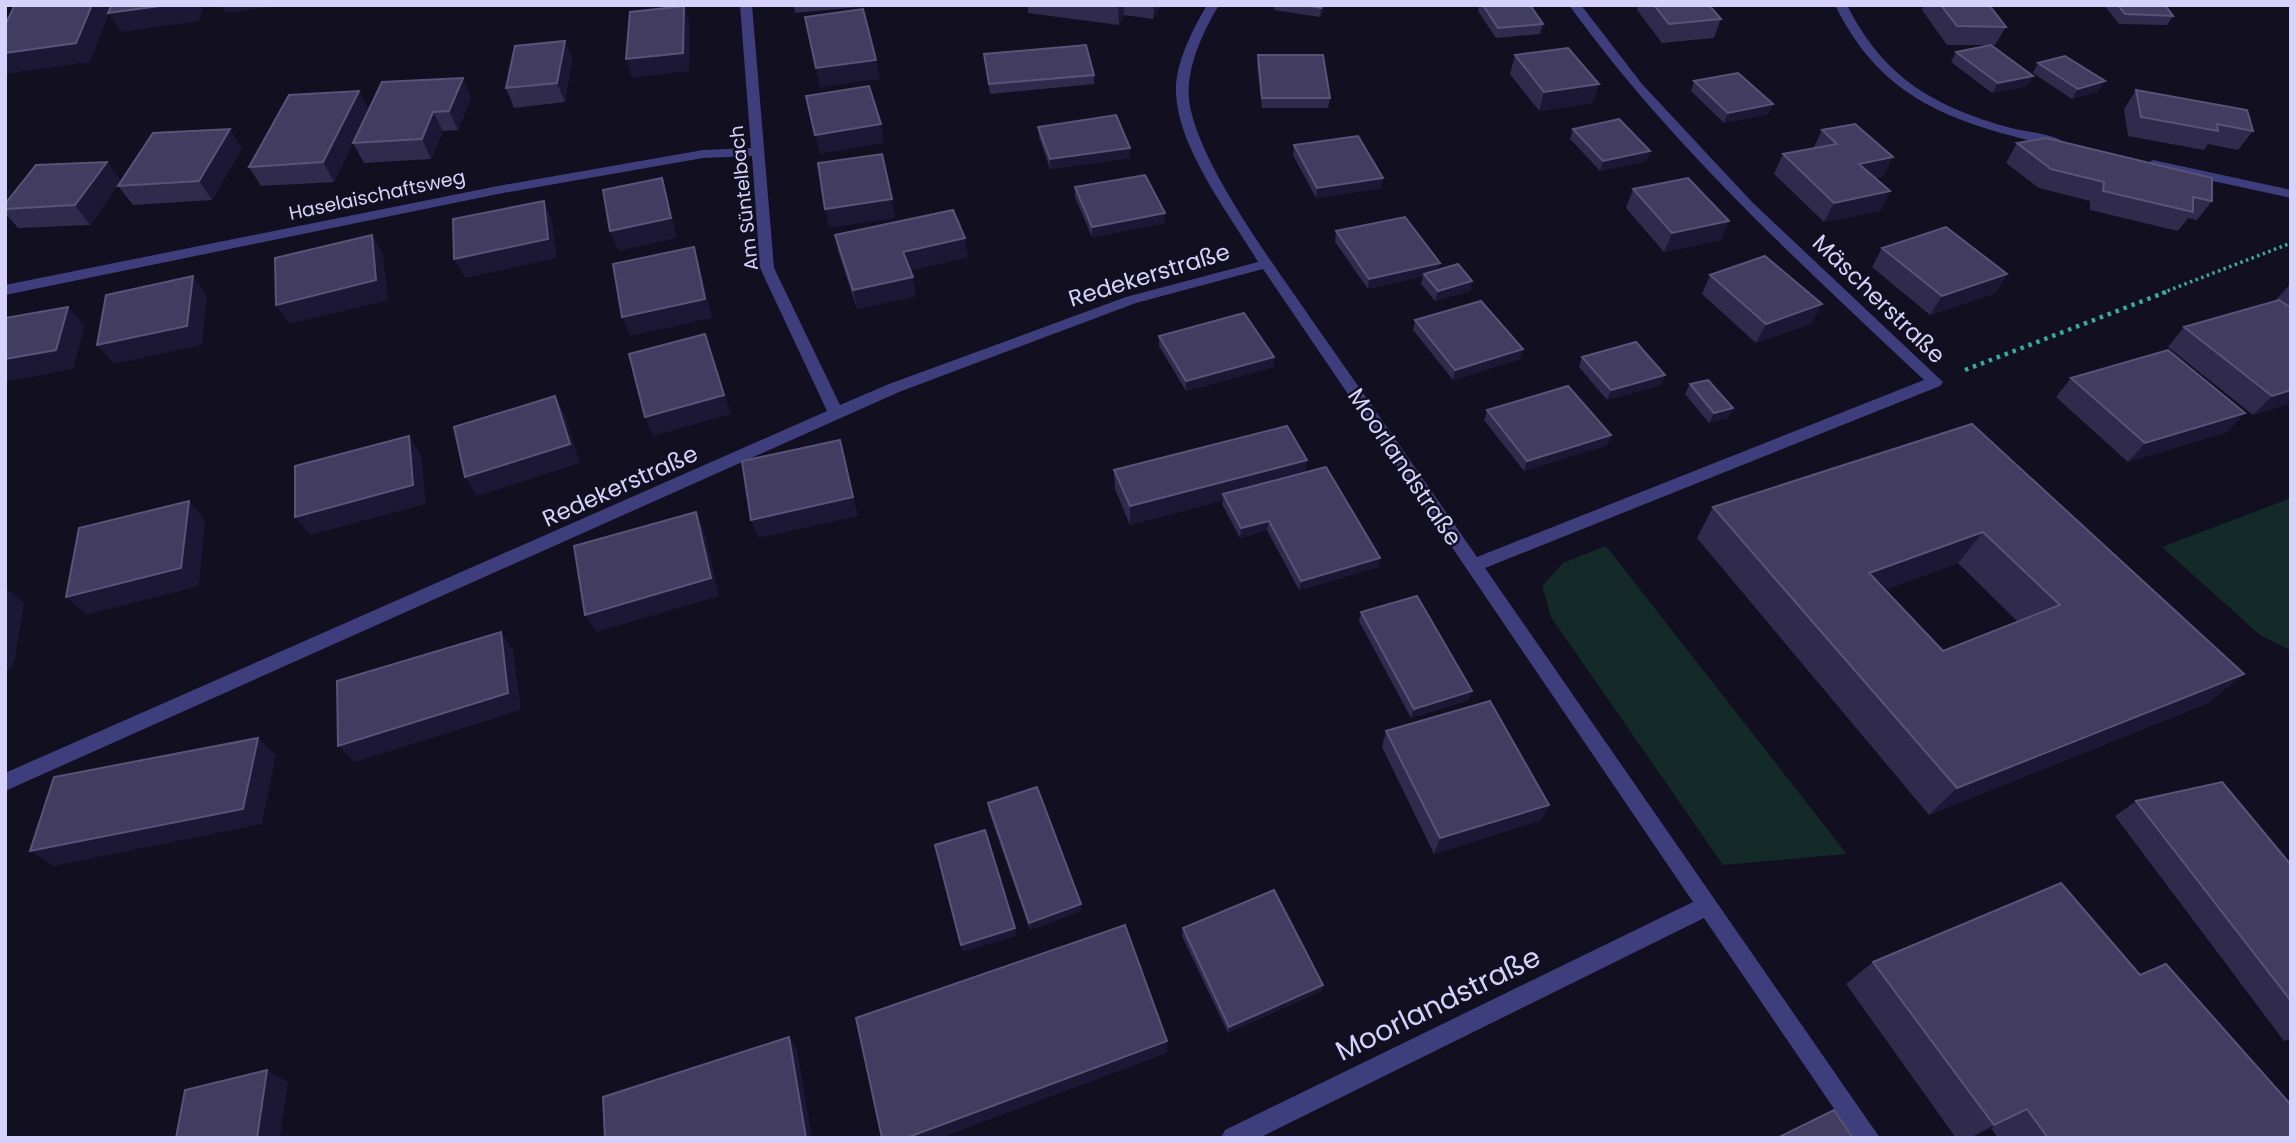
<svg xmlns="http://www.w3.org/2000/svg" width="2296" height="1143" font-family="Poppins,sans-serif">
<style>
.green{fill:#132a29}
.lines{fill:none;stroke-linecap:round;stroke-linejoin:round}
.path-far1{stroke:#38aaa2;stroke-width:3.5;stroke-dasharray:2.5 3.5;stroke-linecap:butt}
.path{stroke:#38aaa2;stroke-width:4.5;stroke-dasharray:3.5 5;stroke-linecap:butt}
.street{fill:#3f3e7c;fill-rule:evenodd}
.wall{fill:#302a4d;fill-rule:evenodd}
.shaded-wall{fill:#1c1734}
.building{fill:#413c60;stroke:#595378;stroke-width:2;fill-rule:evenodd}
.labels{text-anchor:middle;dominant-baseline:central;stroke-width:5;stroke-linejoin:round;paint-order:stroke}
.far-street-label{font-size:19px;fill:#d6d2fb;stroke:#120f21}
.street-label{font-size:23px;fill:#d6d2fb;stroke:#120f21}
.near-street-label{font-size:28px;fill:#d6d2fb;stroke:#120f21}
</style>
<rect width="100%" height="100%" fill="#120f21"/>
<path class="green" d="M 2291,498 L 2291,651 L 2260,635 L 2162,547 Z
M 1606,546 L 1846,853 L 1846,854 L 1723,865 L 1551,617 L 1542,586 L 1563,563 Z"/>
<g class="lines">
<path class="path-far1" d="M 2162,293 L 2291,243"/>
<path class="path" d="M 1965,370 L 2166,292"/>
<path class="street" d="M 740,5 L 752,5 L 774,268 L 840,405 L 889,384 L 1126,297 L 1258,262 C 1230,215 1177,147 1176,92 C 1175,63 1193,29 1207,5 L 1219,5 C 1201,35 1182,76 1191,111 C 1206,173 1270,259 1307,313 C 1364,394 1421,476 1477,557 L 1924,380 C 1799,262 1671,146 1569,5 L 1581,5 L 1642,84 L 1752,202 L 1943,382 L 1940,386 L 1485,568 L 1880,1138 L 1854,1138 L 1704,918 L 1259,1138 L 1221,1138 L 1225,1130 L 1693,902 L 1263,269 L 1136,303 L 899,392 L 5,791 L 5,773 L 827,411 L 760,268 L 752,156 L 703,158 L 503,193 L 5,295 L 5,285 L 503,185 L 703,150 L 751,148 Z
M 1835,5 L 1847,5 C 1883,77 1934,107 2011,128 C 2027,132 2055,134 2067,144 L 2061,148 C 1960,124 1884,105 1835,5 Z
M 2153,160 L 2291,190 L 2291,198 L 2148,167 L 2146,164 Z"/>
</g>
<path class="wall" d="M 794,5 L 880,5 L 795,13 Z
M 1028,5 L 1161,5 L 1153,19 L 1124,15 L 1119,25 L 1028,13 Z
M 1275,5 L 1326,5 L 1320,17 L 1274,10 Z
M 1479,5 L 1530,5 L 1543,24 L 1540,34 L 1496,38 L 1478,11 Z
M 1638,5 L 1709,5 L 1721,19 L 1714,38 L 1662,43 L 1637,10 Z
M 1924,5 L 1989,5 L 2006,27 L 1995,45 L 1947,45 L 1922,10 Z
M 2104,5 L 2165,5 L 2173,16 L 2167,25 L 2119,24 Z
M 565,41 L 572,60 L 565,102 L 514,108 L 506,88 Z
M 1956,52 L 2033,76 L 2027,86 L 1992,93 L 1951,62 Z
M 984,54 L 1094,75 L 1094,84 L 990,94 Z
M 1258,55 L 1330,98 L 1328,108 L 1262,108 L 1257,64 Z
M 1515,55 L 1593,103 L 1539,111 L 1510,74 Z
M 2038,63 L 2099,91 L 2072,99 L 2033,73 Z
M 1694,81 L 1773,104 L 1768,114 L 1724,123 L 1691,91 Z
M 2136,90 L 2253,131 L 2238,150 L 2208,144 L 2204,150 L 2128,136 L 2124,109 Z
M 471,97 L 458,130 L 443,131 L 431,159 L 364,163 L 353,143 Z
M 369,110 L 334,182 L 261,186 L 249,167 Z
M 1038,127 L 1130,148 L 1130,158 L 1050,169 L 1039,137 Z
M 1573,129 L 1650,151 L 1646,161 L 1600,171 L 1570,139 Z
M 1822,130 L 1893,157 L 1883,176 L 1875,178 L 1890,191 L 1880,211 L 1824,222 L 1774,174 L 1783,154 L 1813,149 Z
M 2017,143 L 2212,201 L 2197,220 L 2188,218 L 2178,231 L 2090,210 L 2090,201 L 2039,188 L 2006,163 Z
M 1294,145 L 1382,188 L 1316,198 L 1293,155 Z
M 242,148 L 212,200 L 133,205 L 118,186 Z
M 107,162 L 121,181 L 90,225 L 18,228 L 5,213 L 5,204 Z
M 1075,187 L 1165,213 L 1165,223 L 1092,237 L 1075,197 Z
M 1633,189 L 1721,240 L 1664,252 L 1626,208 Z
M 1336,231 L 1438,270 L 1472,281 L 1470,291 L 1435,301 L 1421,284 L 1423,276 L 1368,289 L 1335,242 Z
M 835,235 L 968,257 L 910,270 L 916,296 L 857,309 L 839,254 Z
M 1882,248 L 2007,274 L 1995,293 L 1930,315 L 1872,267 Z
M 1710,275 L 1812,323 L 1756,343 L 1702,294 Z
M 2291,283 L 2291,403 L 2253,415 L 2168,347 L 2184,327 L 2277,300 L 2276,300 Z
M 1415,320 L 1523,349 L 1520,359 L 1453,380 L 1413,330 Z
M 1159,336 L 1274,357 L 1273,367 L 1186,391 L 1159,346 Z
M 1582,357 L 1665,375 L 1661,385 L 1607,400 L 1579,367 Z
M 2071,378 L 2245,413 L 2227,432 L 2128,462 L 2056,397 Z
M 1690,384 L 1728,418 L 1709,423 L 1685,394 Z
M 1487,410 L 1611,435 L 1607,445 L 1524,471 L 1484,420 Z
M 1972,424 L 2244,674 L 2208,703 L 1929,815 L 1697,538 L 1713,507 ZM 1958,563 L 2018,622 L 1943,651 L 1884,590 Z
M 1114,470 L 1305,472 L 1380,558 L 1378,567 L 1299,590 L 1267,530 L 1240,538 L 1222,504 L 1223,500 L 1130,525 L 1115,489 Z
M 1361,612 L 1469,700 L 1411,718 L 1359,621 Z
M 1386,731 L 1549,805 L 1541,820 L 1434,854 L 1382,747 Z
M 2136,801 L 2291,865 L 2291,1039 L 2284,1041 L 2115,816 Z
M 988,803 L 1081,911 L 1030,930 L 989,812 Z
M 1183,928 L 1323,985 L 1321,991 L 1228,1033 L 1182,936 Z
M 1873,962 L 2140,975 L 2291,1138 L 1998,1138 L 1991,1128 L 1970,1138 L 1956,1138 L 1846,984 Z"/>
<path class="shaded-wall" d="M 92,5 L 110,5 L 112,8 L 167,5 L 204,5 L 199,21 L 121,32 L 109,14 L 90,62 L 5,74 L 5,53 Z
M 221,5 L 282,5 L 226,13 Z
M 1118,5 L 1124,5 L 1124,15 L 1119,25 Z
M 1154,5 L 1161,5 L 1153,19 Z
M 1322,5 L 1326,5 L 1320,17 L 1321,8 Z
M 684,6 L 690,25 L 689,71 L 632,78 L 626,59 Z
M 565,41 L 572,60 L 565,102 L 557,83 Z
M 876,60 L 880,79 L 820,87 L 816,68 Z
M 2033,76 L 2027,86 L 1992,93 L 1998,83 Z
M 463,78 L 471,97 L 458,130 L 449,111 Z
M 2105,81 L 2099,91 L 2072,99 L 2078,89 Z
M 1599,84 L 1593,103 L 1539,111 L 1544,92 Z
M 359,91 L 369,110 L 334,182 L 323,162 Z
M 1773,104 L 1768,114 L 1724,123 L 1728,113 Z
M 433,112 L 443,131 L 431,159 L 422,139 Z
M 881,124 L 884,143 L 820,154 L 815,135 Z
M 230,129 L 242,148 L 212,200 L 199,181 Z
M 1130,148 L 1130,158 L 1050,169 L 1050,159 Z
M 1650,151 L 1646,161 L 1600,171 L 1603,161 Z
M 1893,157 L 1883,176 L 1849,183 L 1859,164 Z
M 107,162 L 121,181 L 90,225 L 75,205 Z
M 662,178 L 668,198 L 677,238 L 618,251 L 610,231 Z
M 1383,178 L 1382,188 L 1316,198 L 1317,188 Z
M 1890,191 L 1880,211 L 1824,222 L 1834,203 Z
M 892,199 L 895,218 L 829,228 L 825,209 Z
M 544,201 L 552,220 L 557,258 L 465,278 L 454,259 Z
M 1165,213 L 1165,223 L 1092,237 L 1092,227 Z
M 1729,221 L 1721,240 L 1664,252 L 1672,233 Z
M 372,235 L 383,254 L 388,300 L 289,324 L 276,305 Z
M 965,238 L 968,257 L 906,271 L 903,252 Z
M 694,247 L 700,267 L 712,318 L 630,336 L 622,317 Z
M 1440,263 L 1438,273 L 1424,274 L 1423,276 L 1368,289 L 1369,279 Z
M 2007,274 L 1995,293 L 1930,315 L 1942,296 Z
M 193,276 L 207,296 L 202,345 L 114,364 L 97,345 Z
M 913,277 L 916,296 L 857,309 L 853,290 Z
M 1472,281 L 1470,291 L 1435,301 L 1438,291 Z
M 1822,304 L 1812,323 L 1756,343 L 1766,324 Z
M 68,307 L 85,326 L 73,369 L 5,382 L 5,359 Z
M 705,334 L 731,414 L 653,436 L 645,417 Z
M 1523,349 L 1520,359 L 1453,380 L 1455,370 Z
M 1274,357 L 1273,367 L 1186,391 L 1186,381 Z
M 1665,375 L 1661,385 L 1607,400 L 1611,390 Z
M 2291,390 L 2291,403 L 2253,415 L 2272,396 Z
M 555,396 L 565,415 L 580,463 L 477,496 L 465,477 Z
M 1733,408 L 1728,418 L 1709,423 L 1714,413 Z
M 2245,413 L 2227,432 L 2128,462 L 2145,443 Z
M 1611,435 L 1607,445 L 1524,471 L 1527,461 Z
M 409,436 L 421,455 L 426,504 L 310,535 L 295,517 Z
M 840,440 L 858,516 L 758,538 L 751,520 Z
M 1307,460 L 1304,479 L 1223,494 L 1223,500 L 1130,525 L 1130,506 Z
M 189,501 L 205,520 L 199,586 L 86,615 L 66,597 Z
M 696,512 L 704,530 L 719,596 L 596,632 L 585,615 Z
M 1269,521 L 1267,530 L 1240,538 L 1241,528 Z
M 1983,532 L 1958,563 L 1846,604 L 1869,573 Z
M 1380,558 L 1378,567 L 1299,590 L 1301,581 Z
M 5,587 L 24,603 L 13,668 L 5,670 Z
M 501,632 L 513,650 L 521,710 L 355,762 L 338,746 Z
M 2244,674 L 2208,703 L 1929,815 L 1957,788 Z
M 1472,691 L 1469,700 L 1411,718 L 1414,709 Z
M 258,738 L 276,755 L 262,824 L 54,866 L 30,851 Z
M 1549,805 L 1541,820 L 1434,854 L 1440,838 Z
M 1081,904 L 1081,911 L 1030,930 L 1029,923 Z
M 1015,928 L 1016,936 L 963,952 L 961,945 Z
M 1323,985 L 1321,991 L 1228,1033 L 1229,1027 Z
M 789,1037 L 797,1049 L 812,1138 L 806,1138 Z
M 1167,1041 L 1167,1053 L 940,1138 L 906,1138 Z
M 267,1070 L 288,1082 L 280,1138 L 257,1138 Z
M 2027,1109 L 1991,1128 L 1969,1138 L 1994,1125 Z"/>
<path class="building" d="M 15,5 L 92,5 L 76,43 L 5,53 L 5,25 Z
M 112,5 L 167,5 L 108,13 Z
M 1307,5 L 1322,5 L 1321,8 Z
M 1483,5 L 1530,5 L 1543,24 L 1498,28 Z
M 1654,5 L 1709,5 L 1721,19 L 1669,24 Z
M 1941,5 L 1989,5 L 2006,27 L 1957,26 Z
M 2118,5 L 2165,5 L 2173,16 L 2125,14 Z
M 684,6 L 683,53 L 626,59 L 630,12 Z
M 863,9 L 876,60 L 816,68 L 805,17 Z
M 565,41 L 557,83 L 506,88 L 515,46 Z
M 1086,45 L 1094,75 L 989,84 L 984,54 Z
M 1991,45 L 2033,76 L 1998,83 L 1956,52 Z
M 1568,48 L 1599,84 L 1544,92 L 1515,55 Z
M 1258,55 L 1323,55 L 1330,98 L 1262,98 Z
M 2065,56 L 2105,81 L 2078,89 L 2038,63 Z
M 1738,73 L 1773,104 L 1728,113 L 1694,81 Z
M 463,78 L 449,111 L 433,112 L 422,139 L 353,143 L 382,82 Z
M 869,86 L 881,124 L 815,135 L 806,96 Z
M 2136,90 L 2247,110 L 2253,131 L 2217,124 L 2218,131 L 2141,117 Z
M 359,91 L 323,162 L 249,167 L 289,95 Z
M 1116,115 L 1130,148 L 1050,159 L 1038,127 Z
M 1619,119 L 1650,151 L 1603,161 L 1573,129 Z
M 1855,124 L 1893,157 L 1859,164 L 1890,191 L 1834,203 L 1783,154 L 1837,144 L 1822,130 Z
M 230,129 L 199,181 L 118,186 L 153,133 Z
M 1358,136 L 1383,178 L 1317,188 L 1294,145 Z
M 2046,138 L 2212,178 L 2212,201 L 2193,197 L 2193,212 L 2103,191 L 2104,182 L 2051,169 L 2017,143 Z
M 882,154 L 892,199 L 825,209 L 818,163 Z
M 107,162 L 75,205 L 5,209 L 5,204 L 36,165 Z
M 1145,175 L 1165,213 L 1092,227 L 1075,187 Z
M 662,178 L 671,218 L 610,231 L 603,190 Z
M 1688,178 L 1729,221 L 1672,233 L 1633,189 Z
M 544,201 L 548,239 L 454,259 L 453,219 Z
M 953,210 L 965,238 L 903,252 L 913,277 L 853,290 L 835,235 Z
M 1405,217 L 1440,263 L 1369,279 L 1336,231 Z
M 1946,227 L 2007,274 L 1942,296 L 1882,248 Z
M 372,235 L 376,280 L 276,305 L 275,258 Z
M 694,247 L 705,299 L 622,317 L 613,264 Z
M 1765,256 L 1822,304 L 1766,324 L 1710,275 Z
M 1458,264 L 1472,281 L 1438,291 L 1424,274 Z
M 193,276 L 187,326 L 97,345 L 106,295 Z
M 2279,300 L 2291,308 L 2291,390 L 2272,396 L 2184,327 Z
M 1481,301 L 1523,349 L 1455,370 L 1415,320 Z
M 68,307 L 56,350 L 5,359 L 5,318 Z
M 1244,313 L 1274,357 L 1186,381 L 1159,336 Z
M 705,334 L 724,395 L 645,417 L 629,354 Z
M 1636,342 L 1665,375 L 1611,390 L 1582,357 Z
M 2168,350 L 2245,413 L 2145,443 L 2071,378 Z
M 1708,380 L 1733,408 L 1714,413 L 1690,384 Z
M 1568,386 L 1611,435 L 1527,461 L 1487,410 Z
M 555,396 L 570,444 L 465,477 L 454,427 Z
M 1972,424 L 2244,674 L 1957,788 L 1713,507 ZM 1983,532 L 2060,605 L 1943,651 L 1869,573 Z
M 1287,426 L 1307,460 L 1130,506 L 1114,470 Z
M 409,436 L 413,485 L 295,517 L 295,466 Z
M 840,440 L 853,497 L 751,520 L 742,461 Z
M 1326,467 L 1380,558 L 1301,581 L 1269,521 L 1241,528 L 1223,494 Z
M 189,501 L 181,568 L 66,597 L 79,528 Z
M 696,512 L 711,578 L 585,615 L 574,546 Z
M 1417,596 L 1472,691 L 1414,709 L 1361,612 Z
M 501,632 L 508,693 L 338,746 L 337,681 Z
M 1490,701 L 1549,805 L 1440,838 L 1386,731 Z
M 258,738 L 243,809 L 30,851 L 54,777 Z
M 2222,782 L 2291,865 L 2291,1001 L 2136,801 Z
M 1037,787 L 1081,904 L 1029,923 L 988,803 Z
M 985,830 L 1015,928 L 961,945 L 935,845 Z
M 2061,883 L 2140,975 L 2166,964 L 2291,1105 L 2291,1138 L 2048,1138 L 2027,1109 L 1994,1125 L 1873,962 Z
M 1274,890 L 1323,985 L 1229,1027 L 1183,928 Z
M 1125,925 L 1167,1041 L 906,1138 L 882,1138 L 856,1018 Z
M 789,1037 L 806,1138 L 605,1138 L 603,1097 Z
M 267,1070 L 257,1138 L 176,1138 L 185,1090 Z
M 1834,1110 L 1853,1138 L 1777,1138 Z"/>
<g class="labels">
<g class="far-street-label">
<text transform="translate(377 195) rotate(-12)">Haselaischaftsweg</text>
<text transform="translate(744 198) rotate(-96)">Am Süntelbach</text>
</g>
<g class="street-label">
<text transform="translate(1149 275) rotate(-17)">Redekerstraße</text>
<text transform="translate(1879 299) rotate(44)">Mäscherstraße</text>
<text transform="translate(1405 467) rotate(56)">Moorlandstraße</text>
<text transform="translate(620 486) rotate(-24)">Redekerstraße</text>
</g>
<g class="near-street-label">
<text transform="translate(1438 1004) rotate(-26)">Moorlandstraße</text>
</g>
</g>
<rect width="2296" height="1143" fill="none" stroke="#d6d2fb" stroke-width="14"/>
</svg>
